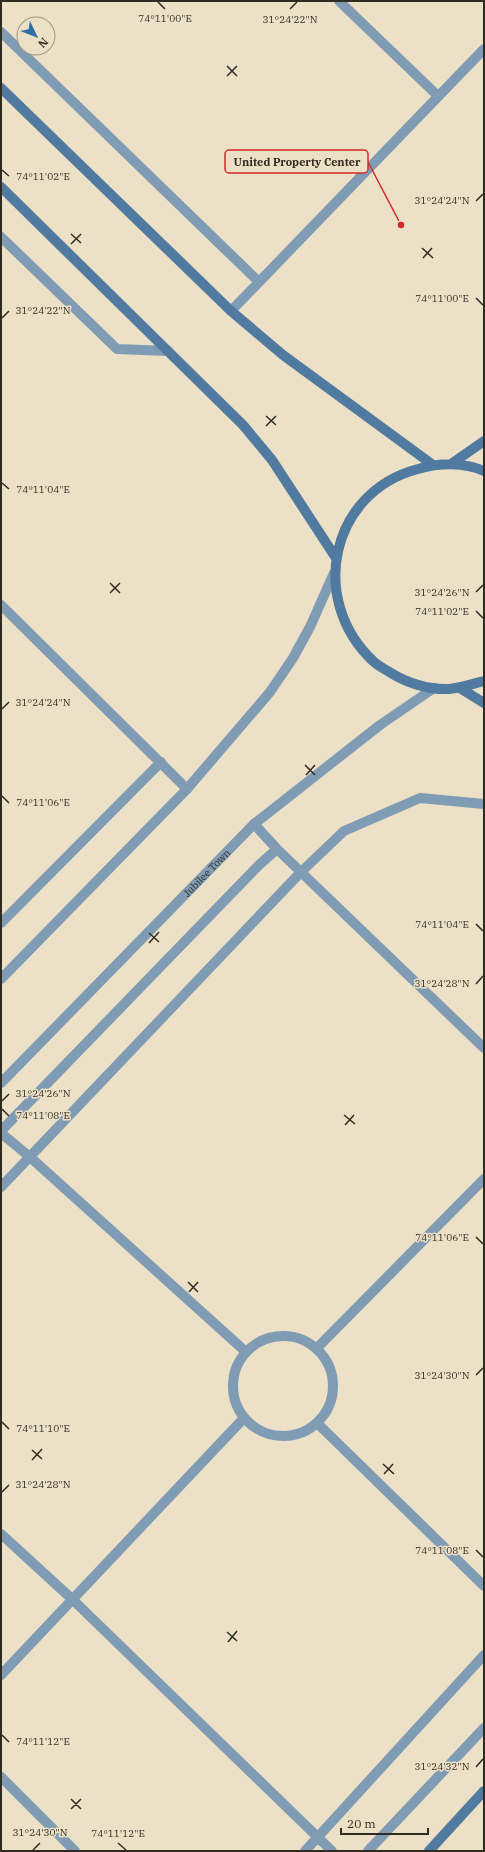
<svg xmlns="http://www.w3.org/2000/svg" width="485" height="1852" font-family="'IBM Plex Serif',serif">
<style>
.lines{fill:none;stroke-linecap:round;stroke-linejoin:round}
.minor{stroke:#809cb5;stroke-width:10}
.tertiary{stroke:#809cb5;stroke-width:10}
.secondary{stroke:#507a9f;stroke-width:10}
.ticks{fill:none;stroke:#302b21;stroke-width:1.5}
.labels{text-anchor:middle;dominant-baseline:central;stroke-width:3;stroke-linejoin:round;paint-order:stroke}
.street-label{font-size:10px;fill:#302b21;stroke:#ece0c6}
.ticks-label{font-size:10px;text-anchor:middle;fill:#302b21;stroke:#ece0c6;stroke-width:3;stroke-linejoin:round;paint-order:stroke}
.leader{fill:none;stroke:#d62828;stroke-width:1.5}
.callout-dot{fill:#d62828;stroke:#ece0c6;stroke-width:1.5}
.callout{fill:#ece0c6;stroke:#d62828;stroke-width:1.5}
.callout-label{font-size:11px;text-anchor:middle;font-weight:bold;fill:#302b21}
</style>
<rect width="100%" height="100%" fill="#ece0c6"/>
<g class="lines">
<path class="minor" d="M 339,1 L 438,96
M 1,32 L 259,282
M 1,237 L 117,349 L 168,351
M 231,311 L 484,49
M 1,605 L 187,789
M 254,824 L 277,849 L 484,1048
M 1,923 L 161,762
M 1,1131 L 259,865 L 277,849
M 1,1133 L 30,1157 L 246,1352
M 1,1187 L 301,872 L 344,831 L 420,798 L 484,804
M233 1386a50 50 0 1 1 100 0a50 50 0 1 1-100 0Z
M 317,1348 L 484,1179
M 318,1424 L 484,1586
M 1,1534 L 72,1599 L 332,1851
M 1,1675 L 244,1418
M 1,1777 L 75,1851
M 305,1851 L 484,1655
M 368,1851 L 484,1728"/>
<g class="tertiary">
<path d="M 1,979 L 187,789 L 270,692 L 293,658 L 310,627 L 334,573"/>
<path id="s1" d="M 1,1083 L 254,824 L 380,725 L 434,688"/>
</g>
<path class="secondary" d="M 1,88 L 231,311 L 283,355 L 433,465
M 1,187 L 243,425 L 272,460 L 336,558
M 451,464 L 484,441
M 484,471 C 464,462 439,463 418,469 C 330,492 308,600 373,661 C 378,666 385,669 391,673 C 407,683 429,690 449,689 C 461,688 472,684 484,681
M 460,688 L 484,703
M 429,1851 L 484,1791"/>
</g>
<path class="ticks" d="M 158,2 L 165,9M 290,9 L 297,2M 227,66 L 237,76M 227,76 L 237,66M 2,170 L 9,176M 476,201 L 483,194M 71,234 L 81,243M 71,244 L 81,234M 422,248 L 433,258M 423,258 L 432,248M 476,298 L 483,305M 2,318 L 9,311M 266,416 L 276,425M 266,426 L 276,416M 2,483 L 9,489M 110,583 L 120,593M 476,592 L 483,585M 110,593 L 120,583M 476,611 L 483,618M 2,709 L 9,702M 305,765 L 315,775M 306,775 L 315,765M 2,796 L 9,803M 476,924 L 483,931M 149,933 L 159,942M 149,943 L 159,932M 476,984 L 483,976M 2,1101 L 9,1094M 2,1109 L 9,1116M 344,1115 L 355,1124M 345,1125 L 354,1115M 476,1237 L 483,1244M 188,1282 L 198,1292M 189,1292 L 198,1282M 476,1375 L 483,1368M 2,1422 L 9,1429M 32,1450 L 42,1459M 32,1460 L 42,1449M 383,1464 L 394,1474M 384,1474 L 393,1464M 2,1492 L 9,1485M 476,1550 L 483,1557M 227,1632 L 237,1641M 228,1642 L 237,1631M 2,1735 L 9,1742M 476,1767 L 483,1759M 71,1799 L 81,1809M 71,1809 L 81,1799M 118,1843 L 126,1850M 33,1850 L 40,1843"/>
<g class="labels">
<g class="street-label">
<text stroke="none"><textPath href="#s1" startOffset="294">Jubilee Town</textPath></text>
</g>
</g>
<g class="ticks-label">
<text x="165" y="22">74°11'00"E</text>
<text x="290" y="23">31°24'22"N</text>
<text x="43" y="180">74°11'02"E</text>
<text x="442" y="204">31°24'24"N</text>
<text x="442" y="302">74°11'00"E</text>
<text x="43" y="314">31°24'22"N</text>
<text x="43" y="493">74°11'04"E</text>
<text x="442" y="596">31°24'26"N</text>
<text x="442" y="615">74°11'02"E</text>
<text x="43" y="706">31°24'24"N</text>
<text x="43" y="806">74°11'06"E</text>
<text x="442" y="928">74°11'04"E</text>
<text x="442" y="987">31°24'28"N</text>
<text x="43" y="1097">31°24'26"N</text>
<text x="43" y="1119">74°11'08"E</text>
<text x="442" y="1241">74°11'06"E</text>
<text x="442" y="1379">31°24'30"N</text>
<text x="43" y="1432">74°11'10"E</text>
<text x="43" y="1488">31°24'28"N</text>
<text x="442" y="1554">74°11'08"E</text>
<text x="43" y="1745">74°11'12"E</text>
<text x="442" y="1770">31°24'32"N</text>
<text x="40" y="1836">31°24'30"N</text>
<text x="118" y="1837">74°11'12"E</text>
</g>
<path class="leader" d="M401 225L368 162"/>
<circle class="callout-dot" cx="401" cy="225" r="4"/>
<rect class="callout" x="225" y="150" width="143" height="23" rx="4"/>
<g class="callout-label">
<text x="297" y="166">United Property Center</text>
</g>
<rect width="485" height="1852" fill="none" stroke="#302b21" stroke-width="4"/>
<g transform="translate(36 36) rotate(133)"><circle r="19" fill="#ece0c6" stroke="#a19884"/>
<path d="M0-3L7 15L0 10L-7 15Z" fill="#2d70a6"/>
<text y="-6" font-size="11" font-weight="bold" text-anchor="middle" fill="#302b21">N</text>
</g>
<path d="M341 1828v6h87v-6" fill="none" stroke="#302b21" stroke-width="2"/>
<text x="347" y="1828" font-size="12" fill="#302b21" stroke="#ece0c6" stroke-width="3" paint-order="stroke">20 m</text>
</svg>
